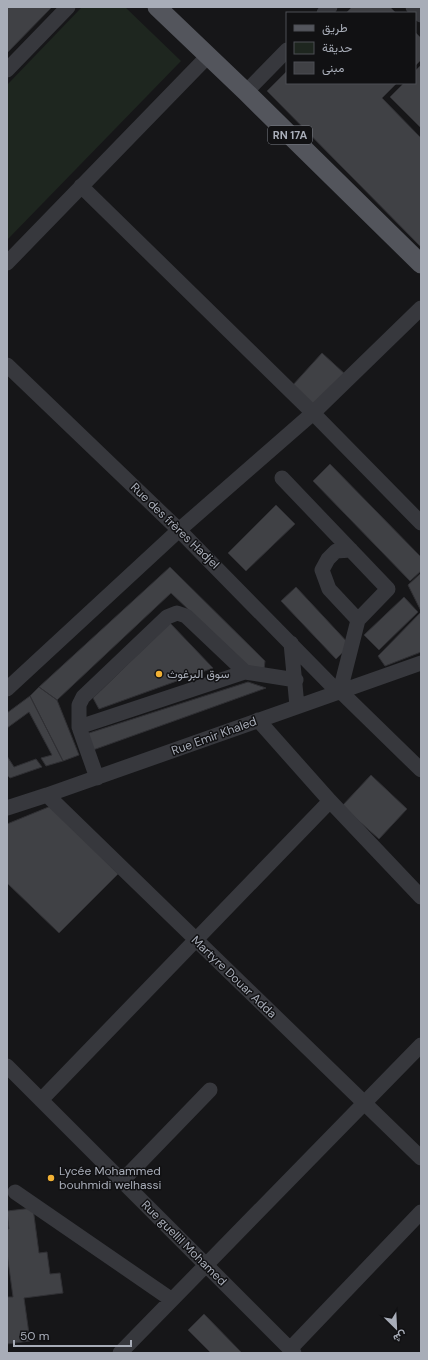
<svg xmlns="http://www.w3.org/2000/svg" width="428" height="1360" font-family="'DM Sans',Vazirmatn,sans-serif">
<style>
.green{fill:#1e261f}
.building{fill:#404145;stroke:#303034}
.lines{fill:none;stroke-linecap:round;stroke-linejoin:round}
.minor{stroke:#37383d;stroke-width:15}
.major{stroke:#53555c;stroke-width:19}
.poi-dot{fill:#f2b134;stroke:#111113;stroke-width:1.5}
.labels{text-anchor:middle;dominant-baseline:central;stroke-width:3;stroke-linejoin:round;paint-order:stroke}
.shield{fill:#111113;stroke:#7b7e86;stroke-width:1}
.shield-label{font-size:11px;font-weight:bold;fill:#a8adb8}
.street-label{font-size:12px;fill:#a8adb8;stroke:#111113}
.poi-label{font-size:12px;fill:#a8adb8;stroke:#111113;text-anchor:start}
</style>
<rect width="100%" height="100%" fill="#161618"/>
<path class="green" d="M 82,7 L 125,7 L 181,61 L 7,240 L 7,85 Z"/>
<path class="building" d="M 7,7 L 52,7 L 7,53 Z
M 352,7 L 390,7 L 396,13 L 346,13 Z
M 415,32 L 421,38 L 421,60 L 415,66 Z
M 421,65 L 421,128 L 390,97 L 404,83 L 415,83 L 415,71 Z
M 287,71 L 287,83 L 397,83 L 382,98 L 421,138 L 421,247 L 267,91 Z
M 322,353 L 346,375 L 314,408 L 292,386 Z
M 330,464 L 421,557 L 421,571 L 410,581 L 313,481 Z
M 276,505 L 295,524 L 246,571 L 228,553 Z
M 170,567 L 265,661 L 264,670 L 250,668 L 171,593 L 57,700 L 39,687 Z
M 421,573 L 421,611 L 408,585 Z
M 296,587 L 350,645 L 336,659 L 281,601 Z
M 404,597 L 418,612 L 379,650 L 364,635 Z
M 421,612 L 421,652 L 385,666 L 378,656 Z
M 170,623 L 213,668 L 99,709 L 93,698 Z
M 248,682 L 266,688 L 93,750 L 86,734 Z
M 39,687 L 57,700 L 79,755 L 63,761 L 30,696 Z
M 30,696 L 63,761 L 46,766 L 41,758 L 52,755 L 29,712 L 7,728 L 7,713 Z
M 7,756 L 14,767 L 36,759 L 42,767 L 10,778 L 7,775 Z
M 371,775 L 407,809 L 379,839 L 342,806 Z
M 51,806 L 118,874 L 59,933 L 7,883 L 7,824 Z
M 33,1208 L 39,1253 L 47,1252 L 50,1274 L 60,1273 L 63,1293 L 24,1298 L 30,1341 L 7,1344 L 7,1297 L 13,1297 L 7,1253 L 7,1229 L 9,1229 L 7,1211 Z
M 204,1314 L 242,1353 L 211,1353 L 188,1330 Z"/>
<g class="lines">
<path class="minor" d="M 413,7 L 421,15
M 324,13 L 330,7
M 7,70 L 68,7
M 246,92 L 287,50
M 81,186 L 313,413 L 421,523
M 7,263 L 208,56
M 7,365 L 179,530 L 338,692
M 282,478 L 388,589 L 358,620 L 340,691
M 351,550 L 336,551 L 328,559 L 322,570 L 329,589 L 358,620
M 291,643 L 297,706
M 245,672 L 186,616 L 177,613 L 167,617 L 83,697 L 79,705 L 79,727 L 245,672 L 296,680
M 7,689 L 179,530 L 313,413 L 421,308
M 340,691 L 421,770
M 258,720 L 330,801 L 421,897
M 79,727 L 97,778
M 47,795 L 421,1158
M 7,808 L 47,795 L 421,663
M 7,1066 L 294,1353
M 41,1100 L 330,801
M 122,1181 L 210,1090
M 15,1192 L 172,1300
M 290,1349 L 421,1212
M 120,1353 L 421,1045"/>
<path class="major" d="M 157,7 L 246,92 L 421,264"/>
</g>
<g class="poi-dot">
<circle cx="159" cy="674" r="4"/>
<circle cx="51" cy="1178" r="4"/>
</g>
<g class="labels">
<rect class="shield" x="268" y="126" width="44" height="18" rx="3"/>
<g class="shield-label">
<text x="290" y="135">RN 17A</text>
</g>
<g class="street-label">
<text transform="translate(175 526) rotate(44)">Rue des frères Hadjel</text>
<text transform="translate(214 736) rotate(-20)">Rue Emir Khaled</text>
<text transform="translate(234 977) rotate(44)">Martyre Douar Adda</text>
<text transform="translate(184 1243) rotate(45)">Rue guellil Mohamed</text>
</g>
<g class="poi-label">
<text x="167" y="674">سوق البرغوث</text>
<text x="59" y="1171">Lycée Mohammed<tspan x="59" dy="14">bouhmidi welhassi</tspan></text>
</g>
</g>
<rect width="428" height="1360" fill="none" stroke="#a8adb8" stroke-width="16"/>
<rect x="286" y="12" width="130" height="72" fill="#111113" stroke="#4d4f55"/>
<rect x="294" y="25" width="20" height="6" fill="#53555c" stroke="#4d4f55"/>
<text x="322" y="32" font-size="12" fill="#a8adb8">طريق</text>
<rect x="294" y="42" width="20" height="12" fill="#1e261f" stroke="#4d4f55"/>
<text x="322" y="52" font-size="12" fill="#a8adb8">حديقة</text>
<rect x="294" y="62" width="20" height="12" fill="#404145" stroke="#4d4f55"/>
<text x="322" y="72" font-size="12" fill="#a8adb8">مبنى</text>
<g transform="translate(396 1328) rotate(156)" stroke="#111113" stroke-width="3" paint-order="stroke">
<path d="M0-3L7 15L0 10L-7 15Z" fill="#a8adb8"/>
<text y="-6" font-size="11" font-weight="bold" text-anchor="middle" fill="#a8adb8">ش</text>
</g>
<path d="M14 1340v6h117v-6" fill="none" stroke="#a8adb8" stroke-width="2"/>
<text x="20" y="1340" font-size="12" fill="#a8adb8" stroke="#111113" stroke-width="3" paint-order="stroke">50 m</text>
</svg>
